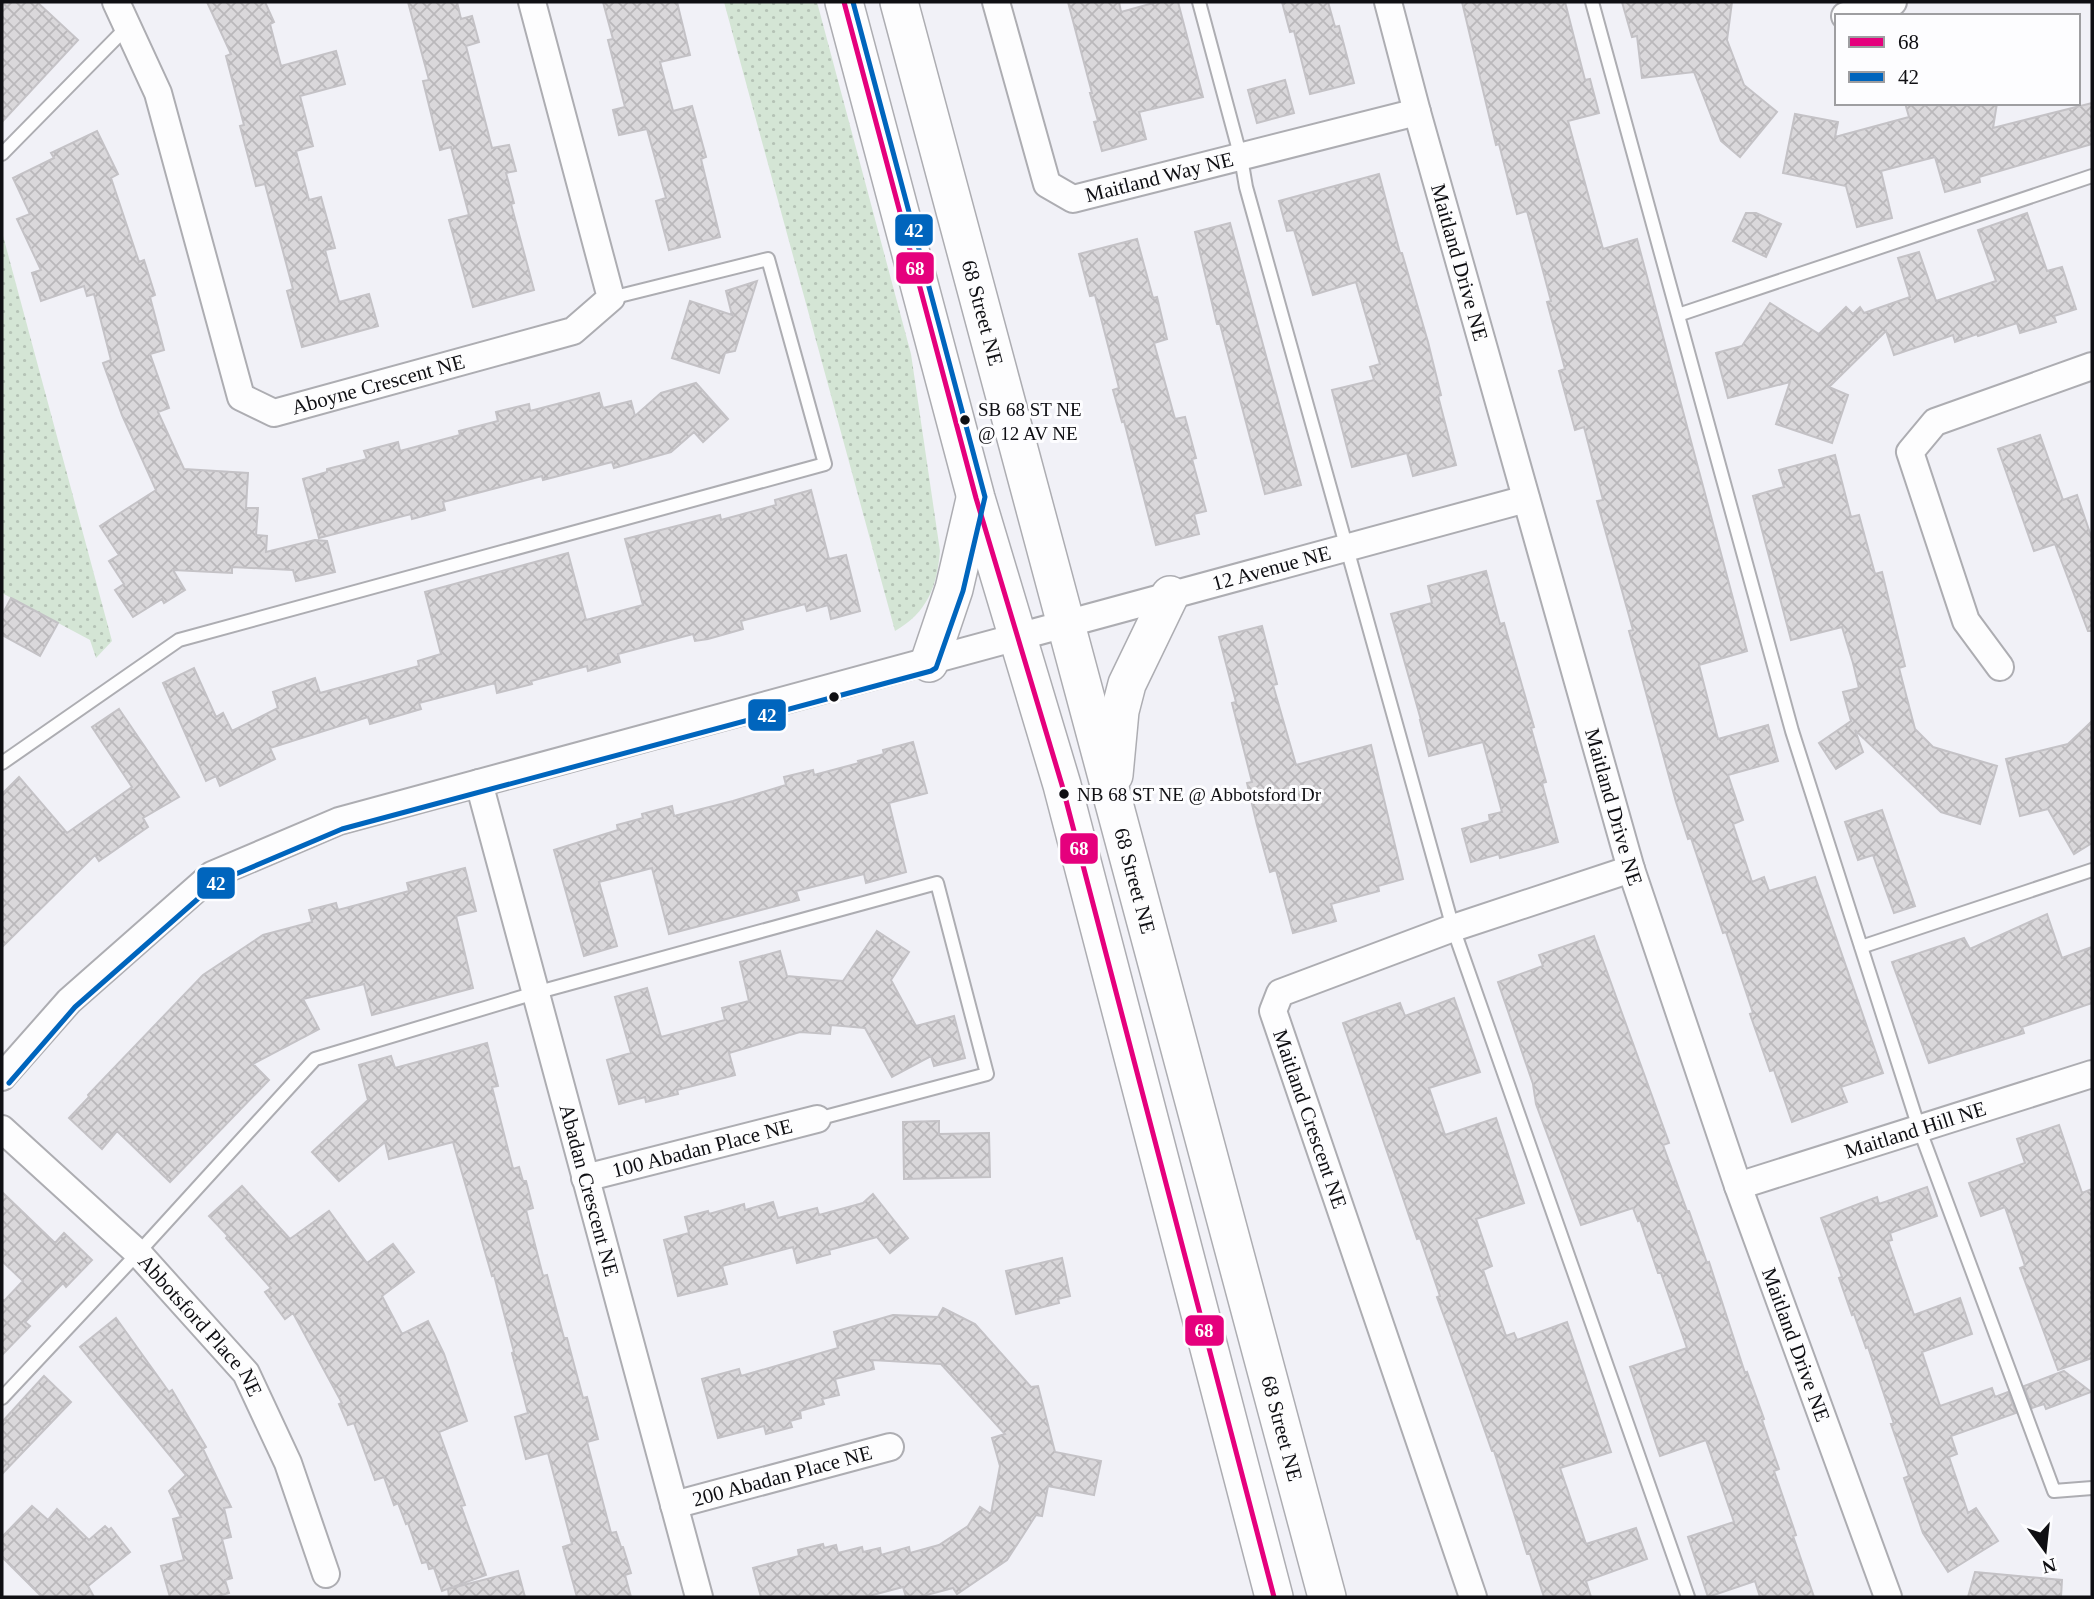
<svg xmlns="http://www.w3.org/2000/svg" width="2094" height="1599" font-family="'Times New Roman',serif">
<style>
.park{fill:url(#park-dots)}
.building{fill:url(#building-cross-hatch);stroke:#c4c2c6;stroke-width:2}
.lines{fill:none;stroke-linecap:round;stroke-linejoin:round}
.lane-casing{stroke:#adadb2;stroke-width:16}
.street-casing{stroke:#adadb2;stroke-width:30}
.secondary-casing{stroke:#adadb2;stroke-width:40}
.lane{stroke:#fdfdfe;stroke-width:12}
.street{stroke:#fdfdfe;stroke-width:26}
.secondary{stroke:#fdfdfe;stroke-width:37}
.bus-1-casing{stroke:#fdfdff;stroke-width:10}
.bus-2-casing{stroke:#fdfdff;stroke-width:10}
.bus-1{stroke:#e5007d;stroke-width:5}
.bus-2{stroke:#0065bd;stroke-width:5}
.bus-dot{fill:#0f0f13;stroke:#fdfdff;stroke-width:2.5}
.labels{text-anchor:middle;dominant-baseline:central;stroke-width:6;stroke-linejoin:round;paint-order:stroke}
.bus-label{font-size:19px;fill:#0f0f13;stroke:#fdfdff;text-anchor:start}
.street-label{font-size:21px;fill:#0f0f13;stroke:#fdfdff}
.line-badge{stroke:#fdfdff;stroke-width:2.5}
.badge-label{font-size:19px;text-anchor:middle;font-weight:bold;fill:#fff}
</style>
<defs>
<pattern id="park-dots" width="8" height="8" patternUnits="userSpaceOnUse" patternTransform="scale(1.75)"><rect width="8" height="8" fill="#d4e5d5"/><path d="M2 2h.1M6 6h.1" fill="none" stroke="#b5c3b6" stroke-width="1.8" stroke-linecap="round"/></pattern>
<pattern id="building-cross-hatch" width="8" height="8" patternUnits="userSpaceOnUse" patternTransform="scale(1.75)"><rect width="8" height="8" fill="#dad8db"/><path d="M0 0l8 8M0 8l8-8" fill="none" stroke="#bab8bb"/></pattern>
</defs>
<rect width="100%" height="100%" fill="#f1f1f7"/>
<path class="park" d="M 724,2 L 817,2 L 911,354 L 940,551 C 937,587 927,613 895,631 Z
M 2,232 L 112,641 L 96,658 L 90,640 L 2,593 Z"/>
<path class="building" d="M 2,2 L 37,2 L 78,40 L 2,122 Z
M 207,2 L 265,2 L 274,22 L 270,24 L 281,66 L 336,51 L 345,84 L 300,96 L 313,146 L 296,151 L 309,200 L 321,197 L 335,248 L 325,250 L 339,302 L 369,294 L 378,326 L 302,347 L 287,291 L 293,289 L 265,184 L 256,186 L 240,126 L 244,125 L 226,56 L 231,54 Z
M 408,2 L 457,2 L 461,19 L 472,16 L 479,42 L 466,46 L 492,148 L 509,145 L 516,171 L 506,173 L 514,203 L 511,204 L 534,290 L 473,307 L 449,220 L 469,215 L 451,147 L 440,150 L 423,81 L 429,80 Z
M 603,2 L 677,2 L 690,55 L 660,62 L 673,111 L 692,106 L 706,157 L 701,159 L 720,237 L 669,250 L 656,201 L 666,198 L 647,129 L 619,135 L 613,110 L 625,107 L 608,40 L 613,39 Z
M 1068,2 L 1119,2 L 1121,12 L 1157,2 L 1178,2 L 1203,97 L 1139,112 L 1146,139 L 1102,151 L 1094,122 L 1098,121 L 1090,93 L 1092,93 Z
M 1282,2 L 1328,2 L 1335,27 L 1339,26 L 1354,83 L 1310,94 L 1294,31 L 1290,32 Z
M 1462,2 L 1565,2 L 1585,80 L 1590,79 L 1599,113 L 1568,121 L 1603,249 L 1637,239 L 1747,651 L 1699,665 L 1718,739 L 1768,725 L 1778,761 L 1728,775 L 1743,820 L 1733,824 L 1752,882 L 1764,877 L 1769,891 L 1815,877 L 1883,1073 L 1841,1087 L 1847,1102 L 1792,1122 L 1774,1070 L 1770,1071 L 1750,1014 L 1753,1013 L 1726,932 L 1723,933 L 1691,838 L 1688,839 L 1676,802 L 1629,631 L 1633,630 L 1597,501 L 1603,500 L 1584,427 L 1575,430 L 1559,371 L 1565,369 L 1547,302 L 1551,301 L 1527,211 L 1517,214 L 1499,144 L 1496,145 Z
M 1622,2 L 1732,2 L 1727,40 L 1744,85 L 1777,112 L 1740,157 L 1721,141 L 1694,72 L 1642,78 L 1637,36 L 1632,37 Z
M 1285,80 L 1294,113 L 1257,123 L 1248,90 Z
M 1905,103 L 1997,103 L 1993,128 L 2092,103 L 2092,144 L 1979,177 L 1980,182 L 1945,192 L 1935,157 L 1881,171 L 1892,218 L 1857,227 L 1846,186 L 1783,173 L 1795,114 L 1838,122 L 1835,137 L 1909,117 Z
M 97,131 L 118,174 L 111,178 L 139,262 L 144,260 L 155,295 L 150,297 L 164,350 L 150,354 L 169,408 L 158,412 L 184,469 L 248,473 L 246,508 L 258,508 L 256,535 L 267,536 L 266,552 L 315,540 L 327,541 L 335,572 L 296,581 L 293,570 L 232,567 L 232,573 L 173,570 L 185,590 L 164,603 L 162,599 L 133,617 L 115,590 L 124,584 L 109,561 L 119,555 L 100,526 L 156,490 L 122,415 L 103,363 L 111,360 L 94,294 L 87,296 L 84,286 L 41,301 L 32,273 L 41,270 L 17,219 L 30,214 L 13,178 L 54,158 L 51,153 Z
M 1379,174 L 1400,253 L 1402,253 L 1428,342 L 1441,395 L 1438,396 L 1456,465 L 1413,476 L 1407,453 L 1352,467 L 1332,390 L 1374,380 L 1370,367 L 1380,364 L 1356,282 L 1313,295 L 1294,230 L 1287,231 L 1279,201 Z
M 1746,213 L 1756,213 L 1781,224 L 1766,257 L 1733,241 Z
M 2027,213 L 2047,271 L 2062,267 L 2076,309 L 2054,316 L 2056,322 L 2020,333 L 2017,323 L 1978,336 L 1977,334 L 1955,342 L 1953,335 L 1894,355 L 1886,331 L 1829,387 L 1848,395 L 1832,443 L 1776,424 L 1790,382 L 1728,398 L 1716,353 L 1742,346 L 1770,303 L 1819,334 L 1846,307 L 1853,314 L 1860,307 L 1864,313 L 1910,297 L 1898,258 L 1919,252 L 1936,301 L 1996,281 L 1978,230 Z
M 1230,223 L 1301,485 L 1265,494 L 1220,324 L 1217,324 L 1195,232 Z
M 1137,239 L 1153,298 L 1157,297 L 1167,339 L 1154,343 L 1175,419 L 1185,417 L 1196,458 L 1192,459 L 1206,511 L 1194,514 L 1199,534 L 1156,545 L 1124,421 L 1122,422 L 1113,390 L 1119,388 L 1095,295 L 1090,296 L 1079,254 Z
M 757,281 L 735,351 L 725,353 L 719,373 L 672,358 L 690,301 L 732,315 L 726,291 Z
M 696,383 L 728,419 L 703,442 L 694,432 L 671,452 L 614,468 L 612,462 L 543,480 L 542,476 L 443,502 L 445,510 L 412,519 L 411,514 L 319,538 L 303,479 L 327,472 L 327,469 L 367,459 L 364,451 L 398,442 L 400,451 L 460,435 L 459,431 L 498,421 L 496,412 L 529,404 L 530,411 L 599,393 L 603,408 L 631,401 L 635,416 L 661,393 Z
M 2040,435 L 2063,500 L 2077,495 L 2092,539 L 2092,631 L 2088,631 L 2055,544 L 2034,551 L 1998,449 Z
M 1835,455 L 1851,517 L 1859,515 L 1875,574 L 1882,572 L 1905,666 L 1899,668 L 1915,729 L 1933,747 L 1997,766 L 1980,824 L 1941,812 L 1855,730 L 1863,752 L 1836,769 L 1819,743 L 1851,721 L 1843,692 L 1859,688 L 1853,663 L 1842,627 L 1791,640 L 1753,496 L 1784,487 L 1779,470 Z
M 811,490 L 829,559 L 846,555 L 860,611 L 831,619 L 828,605 L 807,611 L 805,604 L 741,621 L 743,629 L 708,639 L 695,641 L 693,634 L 618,654 L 620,662 L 588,671 L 587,666 L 531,681 L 532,684 L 497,693 L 495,683 L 419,703 L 421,709 L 370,724 L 368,717 L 270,748 L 275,759 L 220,786 L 216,776 L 206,781 L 163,683 L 194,668 L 216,717 L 223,713 L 232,731 L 278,708 L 273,692 L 315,678 L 320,693 L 419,666 L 418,661 L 441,654 L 425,592 L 568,553 L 586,620 L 643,605 L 625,539 L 720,515 L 721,520 L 776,505 L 775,500 Z
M 1486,571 L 1500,624 L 1504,623 L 1534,727 L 1531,728 L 1546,782 L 1542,783 L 1558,842 L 1500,858 L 1499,854 L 1471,862 L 1462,829 L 1490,821 L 1489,815 L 1502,812 L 1483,742 L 1429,756 L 1420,720 L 1421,720 L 1391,614 L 1432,603 L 1428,586 Z
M 11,598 L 58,623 L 40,656 L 2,635 L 2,615 Z
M 1262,626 L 1277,684 L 1273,685 L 1296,765 L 1371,745 L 1403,879 L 1378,886 L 1379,891 L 1331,904 L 1336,921 L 1293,933 L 1276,870 L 1270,872 L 1257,825 L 1247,783 L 1252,782 L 1232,703 L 1236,702 L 1219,637 Z
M 119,709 L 179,797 L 143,818 L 148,827 L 99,861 L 95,855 L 2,947 L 2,794 L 19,777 L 67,833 L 132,787 L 92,727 Z
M 2092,721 L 2092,843 L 2074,854 L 2048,809 L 2020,816 L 2006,759 L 2068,744 Z
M 913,742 L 927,793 L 889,803 L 906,872 L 866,883 L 864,874 L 796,891 L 799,900 L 669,934 L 652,868 L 599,882 L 617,946 L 584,956 L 554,850 L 618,830 L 617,825 L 643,818 L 642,814 L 672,806 L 674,816 L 733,801 L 786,785 L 784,777 L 813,770 L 814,775 L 859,763 L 858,761 L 884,754 L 883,750 Z
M 1882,810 L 1915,906 L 1894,913 L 1873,855 L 1858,860 L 1845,822 Z
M 465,868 L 476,911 L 456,916 L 473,988 L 372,1015 L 364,984 L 303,999 L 319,1029 L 253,1064 L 269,1080 L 170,1182 L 117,1131 L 102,1149 L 69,1118 L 89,1097 L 88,1095 L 203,975 L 263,935 L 312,922 L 309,910 L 336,903 L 338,910 L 409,891 L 407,883 Z
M 2047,914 L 2062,958 L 2092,947 L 2092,1003 L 2022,1027 L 2024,1033 L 1929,1063 L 1892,962 L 1964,938 L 1970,949 Z
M 877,931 L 909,952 L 891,980 L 916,1026 L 954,1016 L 965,1058 L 934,1066 L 931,1056 L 892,1077 L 865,1028 L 831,1025 L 830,1034 L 800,1032 L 729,1053 L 735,1075 L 677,1090 L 678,1094 L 646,1102 L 645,1097 L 619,1104 L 607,1060 L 631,1053 L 615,997 L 647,988 L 661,1037 L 725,1020 L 722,1008 L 749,1001 L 740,962 L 780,951 L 787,976 L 843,981 Z
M 1594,936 L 1669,1143 L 1663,1145 L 1687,1211 L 1689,1211 L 1707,1263 L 1709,1262 L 1745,1373 L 1747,1372 L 1764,1419 L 1762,1420 L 1779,1469 L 1774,1471 L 1796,1535 L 1793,1536 L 1814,1597 L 1760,1597 L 1755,1581 L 1708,1597 L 1688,1537 L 1734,1522 L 1706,1440 L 1660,1456 L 1630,1367 L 1687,1348 L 1661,1273 L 1658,1273 L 1640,1220 L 1638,1221 L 1633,1208 L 1581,1225 L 1536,1104 L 1533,1084 L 1498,982 L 1543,966 L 1539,955 Z
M 1454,998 L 1480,1072 L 1429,1088 L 1445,1135 L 1496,1118 L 1524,1203 L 1476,1219 L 1492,1266 L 1483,1270 L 1506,1336 L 1514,1333 L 1517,1340 L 1567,1322 L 1611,1452 L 1560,1468 L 1586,1544 L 1636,1528 L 1647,1559 L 1586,1581 L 1591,1597 L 1544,1597 L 1530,1554 L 1527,1554 L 1494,1451 L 1492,1451 L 1448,1327 L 1437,1297 L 1440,1296 L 1420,1238 L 1417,1239 L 1343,1023 L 1400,1003 L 1405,1016 Z
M 487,1043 L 498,1086 L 492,1087 L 513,1169 L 519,1167 L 523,1181 L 526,1181 L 533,1208 L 526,1210 L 543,1276 L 547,1275 L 564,1338 L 567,1338 L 583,1398 L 587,1397 L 598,1439 L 587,1442 L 611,1533 L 616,1532 L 621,1547 L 623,1547 L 631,1573 L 625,1575 L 631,1597 L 577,1597 L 563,1547 L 572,1544 L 548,1453 L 526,1459 L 515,1417 L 528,1413 L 512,1353 L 514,1352 L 494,1275 L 492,1276 L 453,1142 L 389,1159 L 385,1142 L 339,1181 L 312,1152 L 368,1100 L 359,1065 L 391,1056 L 395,1068 Z
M 939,1121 L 939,1134 L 989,1133 L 990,1177 L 904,1179 L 903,1122 Z
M 2059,1125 L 2082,1193 L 2092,1189 L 2092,1358 L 2058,1370 L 2020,1268 L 2025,1266 L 2005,1207 L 1981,1216 L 1969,1183 L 2025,1163 L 2017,1139 Z
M 242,1186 L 290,1239 L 329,1211 L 367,1263 L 393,1244 L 414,1272 L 382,1296 L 402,1334 L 428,1321 L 444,1354 L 467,1421 L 439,1432 L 465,1505 L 461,1506 L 486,1575 L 442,1591 L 434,1568 L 429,1569 L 427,1562 L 422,1563 L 408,1523 L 406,1524 L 398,1503 L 394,1505 L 384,1477 L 375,1480 L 354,1423 L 348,1425 L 339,1404 L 342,1403 L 293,1313 L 285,1319 L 265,1292 L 271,1288 L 226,1238 L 228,1236 L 209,1216 Z
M 1927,1187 L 1937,1216 L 1890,1233 L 1892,1240 L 1888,1241 L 1914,1315 L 1960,1298 L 1972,1334 L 1922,1352 L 1940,1406 L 1992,1388 L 1995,1397 L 2008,1392 L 2016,1413 L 1951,1436 L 1957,1454 L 1949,1457 L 1968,1513 L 1976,1508 L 1998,1541 L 1948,1572 L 1923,1533 L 1904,1478 L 1909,1476 L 1891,1424 L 1894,1424 L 1868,1347 L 1866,1348 L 1854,1314 L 1852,1315 L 1839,1278 L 1842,1277 L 1821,1218 L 1877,1197 L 1879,1204 Z
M 2,1192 L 55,1243 L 64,1233 L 92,1260 L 66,1287 L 63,1283 L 25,1322 L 30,1326 L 2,1355 L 2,1299 L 4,1301 L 23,1281 L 2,1261 Z
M 873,1194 L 908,1238 L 890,1253 L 877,1237 L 829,1250 L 830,1254 L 797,1263 L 793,1247 L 722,1266 L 727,1284 L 678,1296 L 664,1240 L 689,1233 L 685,1217 L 708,1211 L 709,1214 L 744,1204 L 745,1210 L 773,1202 L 778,1218 L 817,1208 L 819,1215 L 863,1203 Z
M 1062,1258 L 1070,1296 L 1058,1299 L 1059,1303 L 1016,1314 L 1006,1271 Z
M 943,1308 L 975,1324 L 1031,1387 L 1038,1386 L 1055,1452 L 1101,1461 L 1094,1495 L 1048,1486 L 1042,1516 L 1036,1515 L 1007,1560 L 957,1594 L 953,1588 L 919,1597 L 906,1597 L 903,1587 L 865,1597 L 761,1597 L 753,1568 L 799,1556 L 798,1550 L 823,1544 L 824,1548 L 836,1545 L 838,1553 L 862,1547 L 863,1552 L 880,1548 L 881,1555 L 909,1547 L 910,1553 L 939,1545 L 968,1526 L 980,1507 L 991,1514 L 1000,1466 L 992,1438 L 1005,1434 L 941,1364 L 872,1360 L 874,1369 L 835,1379 L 839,1395 L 822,1399 L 824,1404 L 800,1411 L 801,1418 L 790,1421 L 792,1427 L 766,1434 L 764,1426 L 718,1438 L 702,1379 L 739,1369 L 741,1376 L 838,1348 L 834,1332 L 893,1315 L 938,1317 Z
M 116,1318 L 169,1392 L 172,1390 L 206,1447 L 203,1449 L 231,1507 L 224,1508 L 231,1537 L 222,1539 L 232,1578 L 225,1580 L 229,1593 L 214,1597 L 170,1597 L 161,1566 L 184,1560 L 173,1519 L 181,1517 L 169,1491 L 186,1475 L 80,1347 Z
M 2064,1371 L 2091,1392 L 2046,1409 L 2044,1404 L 2032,1408 L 2024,1386 Z
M 44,1376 L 71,1402 L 2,1474 L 2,1422 Z
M 32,1506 L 48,1520 L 57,1509 L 89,1540 L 105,1526 L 109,1530 L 111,1528 L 130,1552 L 88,1586 L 94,1597 L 42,1597 L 2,1557 L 2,1537 Z
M 518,1571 L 525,1597 L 449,1597 L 448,1589 Z
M 1975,1572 L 2062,1580 L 2061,1597 L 1968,1597 Z"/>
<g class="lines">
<g class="lane-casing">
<path id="lane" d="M 1199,2 L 1241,158 L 1246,187 L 1453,928 L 1688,1597
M 1592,2 L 1792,731 L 1919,1128 L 2054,1491 L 2092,1488
M 2,154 L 128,26
M 1678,315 L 2092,176
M 2,763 L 179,640 L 825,464 L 768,259 L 611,298
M 1861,947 L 2092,870
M 2,1398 L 138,1253 L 315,1059 L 535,993 L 937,883 L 987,1074 L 817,1119"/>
</g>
<g class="street-casing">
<g id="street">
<path id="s1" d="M 116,2 L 158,93 L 241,397 L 274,413 L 573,331 L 611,298 L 532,2"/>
<path id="s2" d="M 996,2 L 1047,184 L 1073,199 L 1417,112"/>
<path id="s3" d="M 1388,2 L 1417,112 L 1631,869 L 1738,1186 L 1888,1597"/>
<path d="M 1845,16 L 1893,2"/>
<path d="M 2000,667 L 1966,621 L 1910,452 L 1935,422 L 2092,366"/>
<path id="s4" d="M 479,783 L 699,1597"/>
<path id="s5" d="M 2,1077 L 69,1001 L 212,875 L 339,821 L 1526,499"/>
<path id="s6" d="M 2,1129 L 138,1253 L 246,1373 L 288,1463 L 326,1574"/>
<path id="s7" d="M 585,1178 L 817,1119"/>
<path id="s8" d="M 1738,1186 L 2092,1074"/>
<path id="s9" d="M 674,1505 L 890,1447"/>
<path d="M 1473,1597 L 1273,1011 L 1280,993 L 1453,928 L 1631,869"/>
</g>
</g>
<g class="secondary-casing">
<g id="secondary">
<path d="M 844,2 L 976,498 L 1062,785 L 1274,1597"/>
<path id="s10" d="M 899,2 L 1327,1597"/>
<path d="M 929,663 L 954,589 L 975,499"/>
<path d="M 1114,775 L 1120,711 L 1127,684 L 1170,595"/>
</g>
</g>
<use href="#lane" class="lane"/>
<use href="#street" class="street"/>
<use href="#secondary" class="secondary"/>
<g class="bus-1-casing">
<path id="bus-1" d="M 844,2 L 976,498 L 1062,785 L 1274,1597"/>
</g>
<g class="bus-2-casing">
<path id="bus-2" d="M 9,1083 L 75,1007 L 217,882 L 342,829 L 931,671 L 936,668 L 963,591 L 985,497 L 853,2"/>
</g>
<use href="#bus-1" class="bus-1"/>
<use href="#bus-2" class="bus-2"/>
</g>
<g class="bus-dot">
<circle cx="965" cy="420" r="6"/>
<circle cx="834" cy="697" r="6"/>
<circle cx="1064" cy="794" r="6"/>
</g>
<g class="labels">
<g class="bus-label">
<text x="978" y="409">SB 68 ST NE<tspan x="978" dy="24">@ 12 AV NE</tspan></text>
<text x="1077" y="794">NB 68 ST NE @ Abbotsford Dr</text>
</g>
<g class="street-label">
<text stroke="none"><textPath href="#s2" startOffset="308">Maitland Way NE</textPath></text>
<text stroke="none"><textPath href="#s3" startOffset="270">Maitland Drive NE</textPath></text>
<text stroke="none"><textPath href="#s10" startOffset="322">68 Street NE</textPath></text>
<text stroke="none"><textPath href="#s1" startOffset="560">Aboyne Crescent NE</textPath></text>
<text stroke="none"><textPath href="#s5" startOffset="1396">12 Avenue NE</textPath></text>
<text stroke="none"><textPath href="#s3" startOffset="836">Maitland Drive NE</textPath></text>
<text stroke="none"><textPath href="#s10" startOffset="910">68 Street NE</textPath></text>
<text transform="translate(1310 1119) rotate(71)">Maitland Crescent NE</text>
<text stroke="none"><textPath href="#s8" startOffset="186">Maitland Hill NE</textPath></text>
<text stroke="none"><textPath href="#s7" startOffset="121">100 Abadan Place NE</textPath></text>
<text stroke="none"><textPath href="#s4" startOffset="422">Abadan Crescent NE</textPath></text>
<text stroke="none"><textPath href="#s6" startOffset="280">Abbotsford Place NE</textPath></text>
<text stroke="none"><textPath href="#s3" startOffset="1404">Maitland Drive NE</textPath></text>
<text stroke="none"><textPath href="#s10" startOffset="1477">68 Street NE</textPath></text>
<text stroke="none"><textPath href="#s9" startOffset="112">200 Abadan Place NE</textPath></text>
</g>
</g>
<g class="line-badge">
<rect x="894" y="213" width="40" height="34" rx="7" fill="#0065bd"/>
<rect x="895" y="251" width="40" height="34" rx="7" fill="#e5007d"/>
<rect x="747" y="698" width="40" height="34" rx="7" fill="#0065bd"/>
<rect x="1059" y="832" width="40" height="33" rx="7" fill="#e5007d"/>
<rect x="196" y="866" width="40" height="34" rx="7" fill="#0065bd"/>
<rect x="1184" y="1314" width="41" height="33" rx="7" fill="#e5007d"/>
</g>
<g class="badge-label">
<text x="914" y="237">42</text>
<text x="915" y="275">68</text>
<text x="767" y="722">42</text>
<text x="1079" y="855">68</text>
<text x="216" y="890">42</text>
<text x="1204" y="1337">68</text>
</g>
<rect width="2094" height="1599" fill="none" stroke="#0f0f13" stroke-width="7"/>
<rect x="1835" y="14" width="245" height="91" fill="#fdfdff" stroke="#9e9ea1" stroke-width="2"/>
<rect x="1849" y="37" width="35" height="10" fill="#e5007d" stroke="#9e9ea1" stroke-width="2"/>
<text x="1898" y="49" font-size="21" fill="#0f0f13">68</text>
<rect x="1849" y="72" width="35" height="10" fill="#0065bd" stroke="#9e9ea1" stroke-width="2"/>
<text x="1898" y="84" font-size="21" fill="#0f0f13">42</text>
<g transform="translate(2045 1550) rotate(165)" stroke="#fdfdff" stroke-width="5" paint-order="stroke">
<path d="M0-5L12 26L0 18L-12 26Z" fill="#0f0f13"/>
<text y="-10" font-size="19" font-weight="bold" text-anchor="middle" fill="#0f0f13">N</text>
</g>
</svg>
